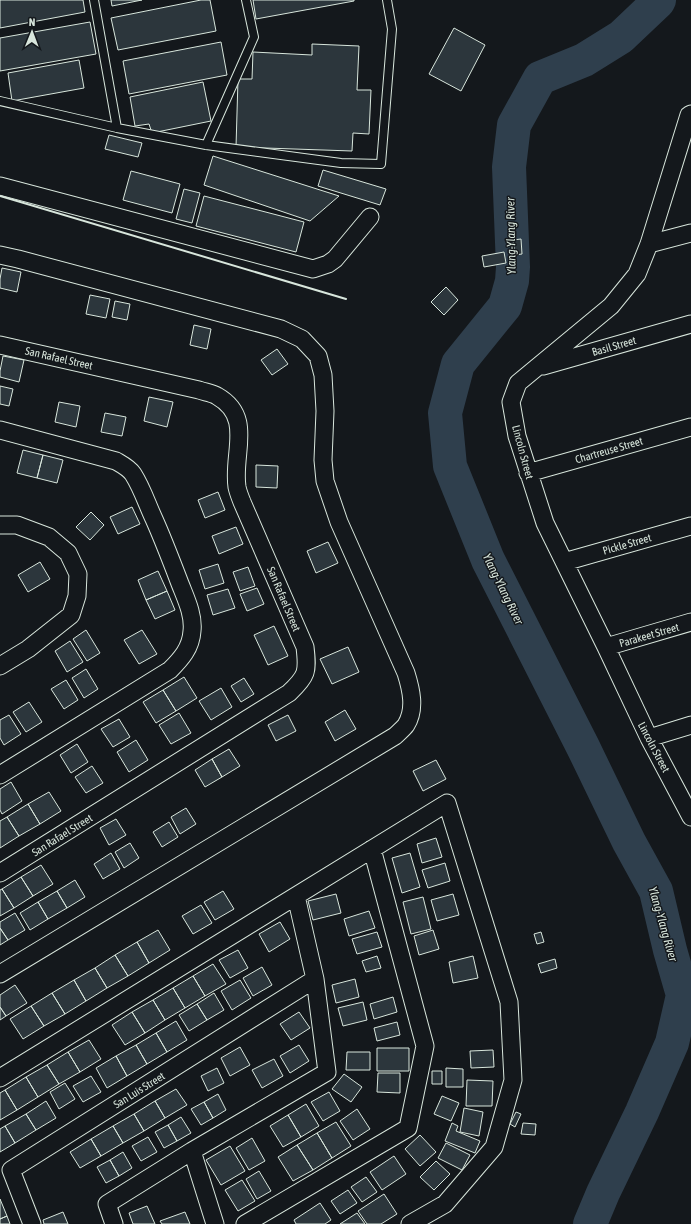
<svg xmlns="http://www.w3.org/2000/svg" width="691" height="1224" font-family="'Asap Condensed',sans-serif">
<style>
.lines{fill:none;stroke-linecap:round;stroke-linejoin:round}
.river{stroke:#2f3f4d;stroke-width:34}
.building{fill:#2c363c;stroke:#d8e6dc}
.service-casing{stroke:#d8e6dc;stroke-width:10}
.minor-casing{stroke:#d8e6dc;stroke-width:19}
.service{stroke:#14181c;stroke-width:8}
.minor{stroke:#14181c;stroke-width:17}
.wall{stroke:#d8e6dc;stroke-width:2}
.labels{text-anchor:middle;dominant-baseline:central;stroke-width:3;stroke-linejoin:round;paint-order:stroke}
.street-label{font-size:11px;fill:#d8e6dc;stroke:#14181c}
.water-label{font-size:12px;font-style:italic;fill:#d8e6dc;stroke:#14181c}
</style>
<rect width="100%" height="100%" fill="#14181c"/>
<g class="lines">
<path class="river" d="M 590,1224 L 603,1193 L 642,1112 L 672,1043 L 683,995 L 670,950 L 656,891 L 629,842 L 583,747 L 488,560 L 450,466 L 445,413 L 458,364 L 505,306 L 512,281 L 513,267 L 509,167 L 514,125 L 540,78 L 584,60 L 621,37 L 658,2 L 659,0"/>
</g>
<path class="building" d="M 0,0 L 83,0 L 85,12 L 0,28 Z
M 111,0 L 142,0 L 112,6 Z
M 201,0 L 210,0 L 216,31 L 118,50 L 111,18 Z
M 253,0 L 354,0 L 354,1 L 256,19 Z
M 90,22 L 96,54 L 0,71 L 0,38 Z
M 454,28 L 485,45 L 461,91 L 429,74 Z
M 221,42 L 227,75 L 129,94 L 123,61 Z
M 312,44 L 359,46 L 357,90 L 371,90 L 369,134 L 353,133 L 352,151 L 236,147 L 238,79 L 252,79 L 253,52 L 312,55 Z
M 79,60 L 84,88 L 12,101 L 8,73 Z
M 203,82 L 211,121 L 152,133 L 149,124 L 135,126 L 130,97 Z
M 109,135 L 142,143 L 138,157 L 105,149 Z
M 213,156 L 339,196 L 310,221 L 204,185 Z
M 323,170 L 386,189 L 380,205 L 318,186 Z
M 131,171 L 180,184 L 172,213 L 123,200 Z
M 184,189 L 200,193 L 192,223 L 176,219 Z
M 204,196 L 304,222 L 296,252 L 196,226 Z
M 521,239 L 522,254 L 515,255 L 513,240 Z
M 504,252 L 506,263 L 484,267 L 482,256 Z
M 2,268 L 21,272 L 17,292 L 0,288 L 0,279 Z
M 446,287 L 458,300 L 444,315 L 431,302 Z
M 90,295 L 110,299 L 106,318 L 86,314 Z
M 115,301 L 130,304 L 127,320 L 112,317 Z
M 194,325 L 211,329 L 207,349 L 190,345 Z
M 277,349 L 288,364 L 272,375 L 261,360 Z
M 3,356 L 24,360 L 19,382 L 0,377 L 0,371 Z
M 0,386 L 13,389 L 9,406 L 0,404 Z
M 149,397 L 173,402 L 167,427 L 144,421 Z
M 59,402 L 80,406 L 76,427 L 55,422 Z
M 105,413 L 126,417 L 122,436 L 101,432 Z
M 23,450 L 43,455 L 37,478 L 17,473 Z
M 43,455 L 63,460 L 57,483 L 37,478 Z
M 256,465 L 278,466 L 277,488 L 256,487 Z
M 218,492 L 225,510 L 205,518 L 198,500 Z
M 132,507 L 140,524 L 118,534 L 110,517 Z
M 91,512 L 104,525 L 90,540 L 76,527 Z
M 236,527 L 243,544 L 219,554 L 212,536 Z
M 328,542 L 338,563 L 316,573 L 307,551 Z
M 40,562 L 50,579 L 28,592 L 18,575 Z
M 218,564 L 224,583 L 205,589 L 199,570 Z
M 248,567 L 255,586 L 240,591 L 233,572 Z
M 158,571 L 167,591 L 146,600 L 138,580 Z
M 257,588 L 264,604 L 247,611 L 240,594 Z
M 228,589 L 235,608 L 213,615 L 207,595 Z
M 167,591 L 175,610 L 155,619 L 146,600 Z
M 274,626 L 288,656 L 268,665 L 254,635 Z
M 86,630 L 100,653 L 87,661 L 73,639 Z
M 142,630 L 157,654 L 139,664 L 124,640 Z
M 70,641 L 83,662 L 67,672 L 55,651 Z
M 348,647 L 359,672 L 332,684 L 320,659 Z
M 86,669 L 98,689 L 84,698 L 72,678 Z
M 184,677 L 197,698 L 176,711 L 163,690 Z
M 244,678 L 254,694 L 241,702 L 231,686 Z
M 66,680 L 78,700 L 64,709 L 51,689 Z
M 221,688 L 232,707 L 211,720 L 199,701 Z
M 163,690 L 176,711 L 156,723 L 143,702 Z
M 29,702 L 42,722 L 26,732 L 13,712 Z
M 345,710 L 356,729 L 335,741 L 325,722 Z
M 179,713 L 191,733 L 171,744 L 159,725 Z
M 9,715 L 21,734 L 4,745 L 0,738 L 0,720 Z
M 288,715 L 296,731 L 276,741 L 268,725 Z
M 119,719 L 130,737 L 113,747 L 101,729 Z
M 136,740 L 148,760 L 129,772 L 117,752 Z
M 77,744 L 88,762 L 71,773 L 60,755 Z
M 229,749 L 240,766 L 222,777 L 212,759 Z
M 212,759 L 222,777 L 205,787 L 195,770 Z
M 436,760 L 446,779 L 423,791 L 413,771 Z
M 92,766 L 103,783 L 86,793 L 75,777 Z
M 11,782 L 22,801 L 2,814 L 0,810 L 0,789 Z
M 49,792 L 61,811 L 40,824 L 28,804 Z
M 28,804 L 40,824 L 19,836 L 7,817 Z
M 186,808 L 196,824 L 180,834 L 171,817 Z
M 7,817 L 19,836 L 0,848 L 0,821 Z
M 116,819 L 126,835 L 109,845 L 100,828 Z
M 169,822 L 178,837 L 162,847 L 153,832 Z
M 436,838 L 442,857 L 422,863 L 417,844 Z
M 130,843 L 139,858 L 124,868 L 115,852 Z
M 111,853 L 120,869 L 103,879 L 94,864 Z
M 410,853 L 420,887 L 402,893 L 392,858 Z
M 445,863 L 450,881 L 428,888 L 422,870 Z
M 41,865 L 53,884 L 33,896 L 21,877 Z
M 21,877 L 33,896 L 14,908 L 2,889 Z
M 75,880 L 85,897 L 67,908 L 57,891 Z
M 2,889 L 14,908 L 0,916 L 0,890 Z
M 57,891 L 67,908 L 48,919 L 38,902 Z
M 223,891 L 234,909 L 215,920 L 204,902 Z
M 336,894 L 341,913 L 313,920 L 308,901 Z
M 453,894 L 459,915 L 437,921 L 431,900 Z
M 423,897 L 431,929 L 411,934 L 403,902 Z
M 38,902 L 48,919 L 30,930 L 20,913 Z
M 201,905 L 212,923 L 193,934 L 182,916 Z
M 369,911 L 375,928 L 349,936 L 344,919 Z
M 15,913 L 25,930 L 8,940 L 0,928 L 0,922 Z
M 280,922 L 290,939 L 269,952 L 259,934 Z
M 0,928 L 8,940 L 0,945 Z
M 158,930 L 170,950 L 149,963 L 137,942 Z
M 433,930 L 439,949 L 419,955 L 414,936 Z
M 377,932 L 382,947 L 357,954 L 352,939 Z
M 541,932 L 544,942 L 537,944 L 534,934 Z
M 137,942 L 149,963 L 128,976 L 115,955 Z
M 238,950 L 248,968 L 230,978 L 219,960 Z
M 115,955 L 128,976 L 107,988 L 95,968 Z
M 377,956 L 381,968 L 366,972 L 362,961 Z
M 473,956 L 478,978 L 453,983 L 449,962 Z
M 555,959 L 557,968 L 541,973 L 538,964 Z
M 213,964 L 226,984 L 205,996 L 193,976 Z
M 262,967 L 272,985 L 253,996 L 243,978 Z
M 95,968 L 107,988 L 86,1001 L 74,980 Z
M 193,976 L 205,996 L 185,1008 L 173,988 Z
M 355,979 L 359,997 L 336,1003 L 332,985 Z
M 74,980 L 86,1001 L 65,1014 L 52,993 Z
M 240,980 L 251,998 L 232,1010 L 221,991 Z
M 15,985 L 27,1003 L 6,1016 L 0,1007 L 0,995 Z
M 173,988 L 185,1008 L 165,1020 L 153,1000 Z
M 52,993 L 65,1014 L 44,1026 L 31,1006 Z
M 214,993 L 224,1010 L 207,1020 L 197,1004 Z
M 393,997 L 397,1012 L 374,1019 L 370,1004 Z
M 153,1000 L 165,1020 L 145,1033 L 132,1012 Z
M 363,1002 L 367,1020 L 343,1026 L 338,1008 Z
M 197,1004 L 207,1020 L 189,1031 L 179,1015 Z
M 31,1006 L 44,1026 L 23,1039 L 10,1019 Z
M 0,1007 L 6,1016 L 0,1020 Z
M 132,1012 L 145,1033 L 125,1045 L 112,1025 Z
M 299,1012 L 310,1028 L 291,1040 L 280,1024 Z
M 176,1021 L 187,1040 L 167,1052 L 156,1033 Z
M 397,1022 L 400,1035 L 377,1041 L 374,1028 Z
M 156,1033 L 167,1052 L 147,1064 L 136,1045 Z
M 89,1040 L 101,1059 L 80,1072 L 68,1052 Z
M 136,1045 L 147,1064 L 127,1076 L 116,1056 Z
M 299,1045 L 309,1061 L 290,1073 L 280,1056 Z
M 240,1047 L 250,1065 L 230,1076 L 221,1058 Z
M 377,1048 L 409,1048 L 409,1071 L 377,1071 Z
M 493,1050 L 494,1067 L 471,1068 L 470,1051 Z
M 68,1052 L 80,1072 L 59,1084 L 47,1065 Z
M 347,1052 L 370,1052 L 370,1070 L 346,1070 Z
M 116,1056 L 127,1076 L 107,1088 L 96,1068 Z
M 274,1059 L 283,1076 L 262,1088 L 252,1070 Z
M 47,1065 L 59,1084 L 38,1097 L 26,1077 Z
M 217,1068 L 224,1083 L 208,1091 L 201,1076 Z
M 446,1068 L 463,1069 L 463,1087 L 446,1087 Z
M 432,1071 L 442,1071 L 442,1084 L 432,1084 Z
M 378,1073 L 400,1073 L 400,1093 L 377,1092 Z
M 344,1074 L 362,1087 L 351,1102 L 332,1089 Z
M 91,1076 L 101,1092 L 83,1102 L 73,1086 Z
M 26,1077 L 38,1097 L 17,1110 L 5,1090 Z
M 467,1080 L 493,1081 L 492,1106 L 466,1106 Z
M 65,1083 L 75,1099 L 59,1109 L 50,1092 Z
M 176,1089 L 187,1105 L 165,1118 L 155,1101 Z
M 5,1090 L 17,1110 L 0,1120 L 0,1093 Z
M 329,1092 L 340,1111 L 323,1121 L 311,1102 Z
M 218,1094 L 226,1110 L 213,1118 L 204,1102 Z
M 442,1096 L 459,1103 L 451,1121 L 434,1114 Z
M 46,1101 L 56,1118 L 36,1130 L 26,1114 Z
M 155,1101 L 165,1118 L 144,1131 L 134,1114 Z
M 204,1102 L 213,1118 L 201,1125 L 191,1109 Z
M 306,1104 L 319,1126 L 301,1137 L 288,1115 Z
M 464,1108 L 483,1112 L 479,1136 L 460,1132 Z
M 357,1109 L 370,1129 L 353,1140 L 340,1121 Z
M 516,1112 L 521,1114 L 515,1127 L 510,1124 Z
M 26,1114 L 36,1130 L 15,1143 L 5,1126 Z
M 134,1114 L 144,1131 L 123,1143 L 113,1126 Z
M 288,1115 L 301,1137 L 283,1147 L 270,1126 Z
M 181,1117 L 191,1133 L 177,1141 L 168,1125 Z
M 336,1122 L 351,1146 L 332,1158 L 317,1133 Z
M 452,1123 L 458,1126 L 456,1131 L 480,1141 L 475,1153 L 445,1141 Z
M 523,1123 L 536,1124 L 535,1135 L 521,1134 Z
M 168,1125 L 177,1141 L 164,1148 L 155,1132 Z
M 5,1126 L 15,1143 L 0,1152 L 0,1129 Z
M 113,1126 L 123,1143 L 101,1156 L 91,1139 Z
M 317,1133 L 332,1158 L 313,1170 L 297,1145 Z
M 420,1135 L 436,1152 L 420,1166 L 405,1149 Z
M 148,1137 L 157,1152 L 141,1161 L 132,1146 Z
M 252,1138 L 265,1161 L 249,1170 L 236,1148 Z
M 91,1139 L 101,1156 L 80,1168 L 70,1152 Z
M 446,1143 L 470,1155 L 462,1170 L 438,1158 Z
M 297,1145 L 313,1170 L 293,1181 L 278,1157 Z
M 230,1146 L 245,1171 L 221,1185 L 206,1160 Z
M 123,1152 L 132,1168 L 119,1176 L 110,1160 Z
M 394,1156 L 406,1174 L 382,1190 L 370,1172 Z
M 110,1160 L 119,1176 L 106,1183 L 97,1167 Z
M 436,1161 L 450,1174 L 434,1190 L 420,1177 Z
M 259,1171 L 271,1191 L 257,1199 L 246,1179 Z
M 366,1177 L 377,1192 L 362,1202 L 351,1187 Z
M 242,1180 L 255,1201 L 238,1211 L 225,1190 Z
M 348,1190 L 357,1203 L 340,1214 L 331,1201 Z
M 384,1194 L 397,1214 L 381,1224 L 367,1224 L 358,1211 Z
M 0,1199 L 7,1216 L 0,1219 Z
M 320,1203 L 331,1220 L 325,1224 L 296,1224 L 294,1220 Z
M 147,1206 L 155,1224 L 133,1224 L 129,1213 Z
M 63,1212 L 68,1224 L 44,1224 L 43,1220 Z
M 185,1212 L 190,1224 L 162,1224 L 160,1221 Z
M 357,1213 L 365,1224 L 340,1224 Z
M 7,1216 L 10,1224 L 0,1224 L 0,1219 Z"/>
<g class="lines">
<g class="service-casing">
<path id="service" d="M 94,0 L 117,128
M 0,101 L 117,128 L 206,145 L 341,163 L 381,164 L 392,29 L 387,0
M 206,145 L 254,37 L 246,0"/>
</g>
<g class="minor-casing">
<path id="minor" d="M 691,114 L 689,115 L 649,244 L 637,274 L 611,306 L 518,383 L 511,402 L 517,436 L 545,523 L 606,647 L 649,738 L 691,817
M 0,186 L 313,269 L 328,264 L 335,259 L 370,217
M 649,244 L 691,233
M 0,255 L 18,259 L 281,329 L 302,339 L 318,356 L 323,375 L 325,411 L 323,460 L 325,481 L 339,522 L 406,673 C 411,689 416,709 406,725 C 403,729 398,733 395,736 L 0,974
M 0,345 L 199,390 C 204,392 212,393 217,396 C 254,417 232,453 237,487 C 238,492 240,497 242,502 L 305,647 C 308,672 307,676 289,693 L 0,873
M 543,366 L 691,324
M 0,430 L 116,461 C 123,465 129,468 133,474 C 142,488 147,504 154,519 C 163,539 171,560 179,581 C 185,597 194,614 192,631 C 191,648 181,659 170,670 L 0,775
M 528,473 L 691,427
M 0,525 L 17,525 L 49,537 L 68,553 L 78,574 L 77,596 L 71,615 L 28,649 L 0,666
M 564,562 L 691,526
M 606,647 L 691,622
M 649,738 L 691,725
M 0,1078 L 447,803 L 509,1002 L 513,1080 L 494,1147 L 445,1204 L 410,1224
M 192,1151 L 215,1224
M 32,1224 L 11,1170 L 315,979
M 114,1224 L 107,1204 L 192,1151 L 327,1072 L 315,979 L 296,896
M 245,1224 L 408,1128 L 425,1046 L 372,849"/>
</g>
<use href="#service" class="service"/>
<use href="#minor" class="minor"/>
<path class="wall" d="M 0,196 L 346,299"/>
</g>
<g class="labels">
<g class="street-label">
<text transform="translate(614 346) rotate(-16)">Basil Street</text>
<text transform="translate(59 358) rotate(13)">San Rafael Street</text>
<text transform="translate(609 450) rotate(-16)">Chartreuse Street</text>
<text transform="translate(523 452) rotate(75)">Lincoln Street</text>
<text transform="translate(627 544) rotate(-16)">Pickle Street</text>
<text transform="translate(284 599) rotate(67)">San Rafael Street</text>
<text transform="translate(649 635) rotate(-16)">Parakeet Street</text>
<text transform="translate(654 747) rotate(62)">Lincoln Street</text>
<text transform="translate(62 835) rotate(-32)">San Rafael Street</text>
<text transform="translate(139 1090) rotate(-32)">San Luis Street</text>
</g>
<g class="water-label">
<text transform="translate(511 236) rotate(-91)">Ylang-Ylang River</text>
<text transform="translate(503 589) rotate(64)">Ylang-Ylang River</text>
<text transform="translate(663 924) rotate(74)">Ylang-Ylang River</text>
</g>
</g>
<g transform="translate(32 32) rotate(1)" stroke="#14181c" stroke-width="3" paint-order="stroke">
<path d="M0-3L7 15L0 10L-7 15Z" fill="#d8e6dc"/>
<text y="-6" font-size="11" font-weight="bold" text-anchor="middle" fill="#d8e6dc">N</text>
</g>
</svg>
